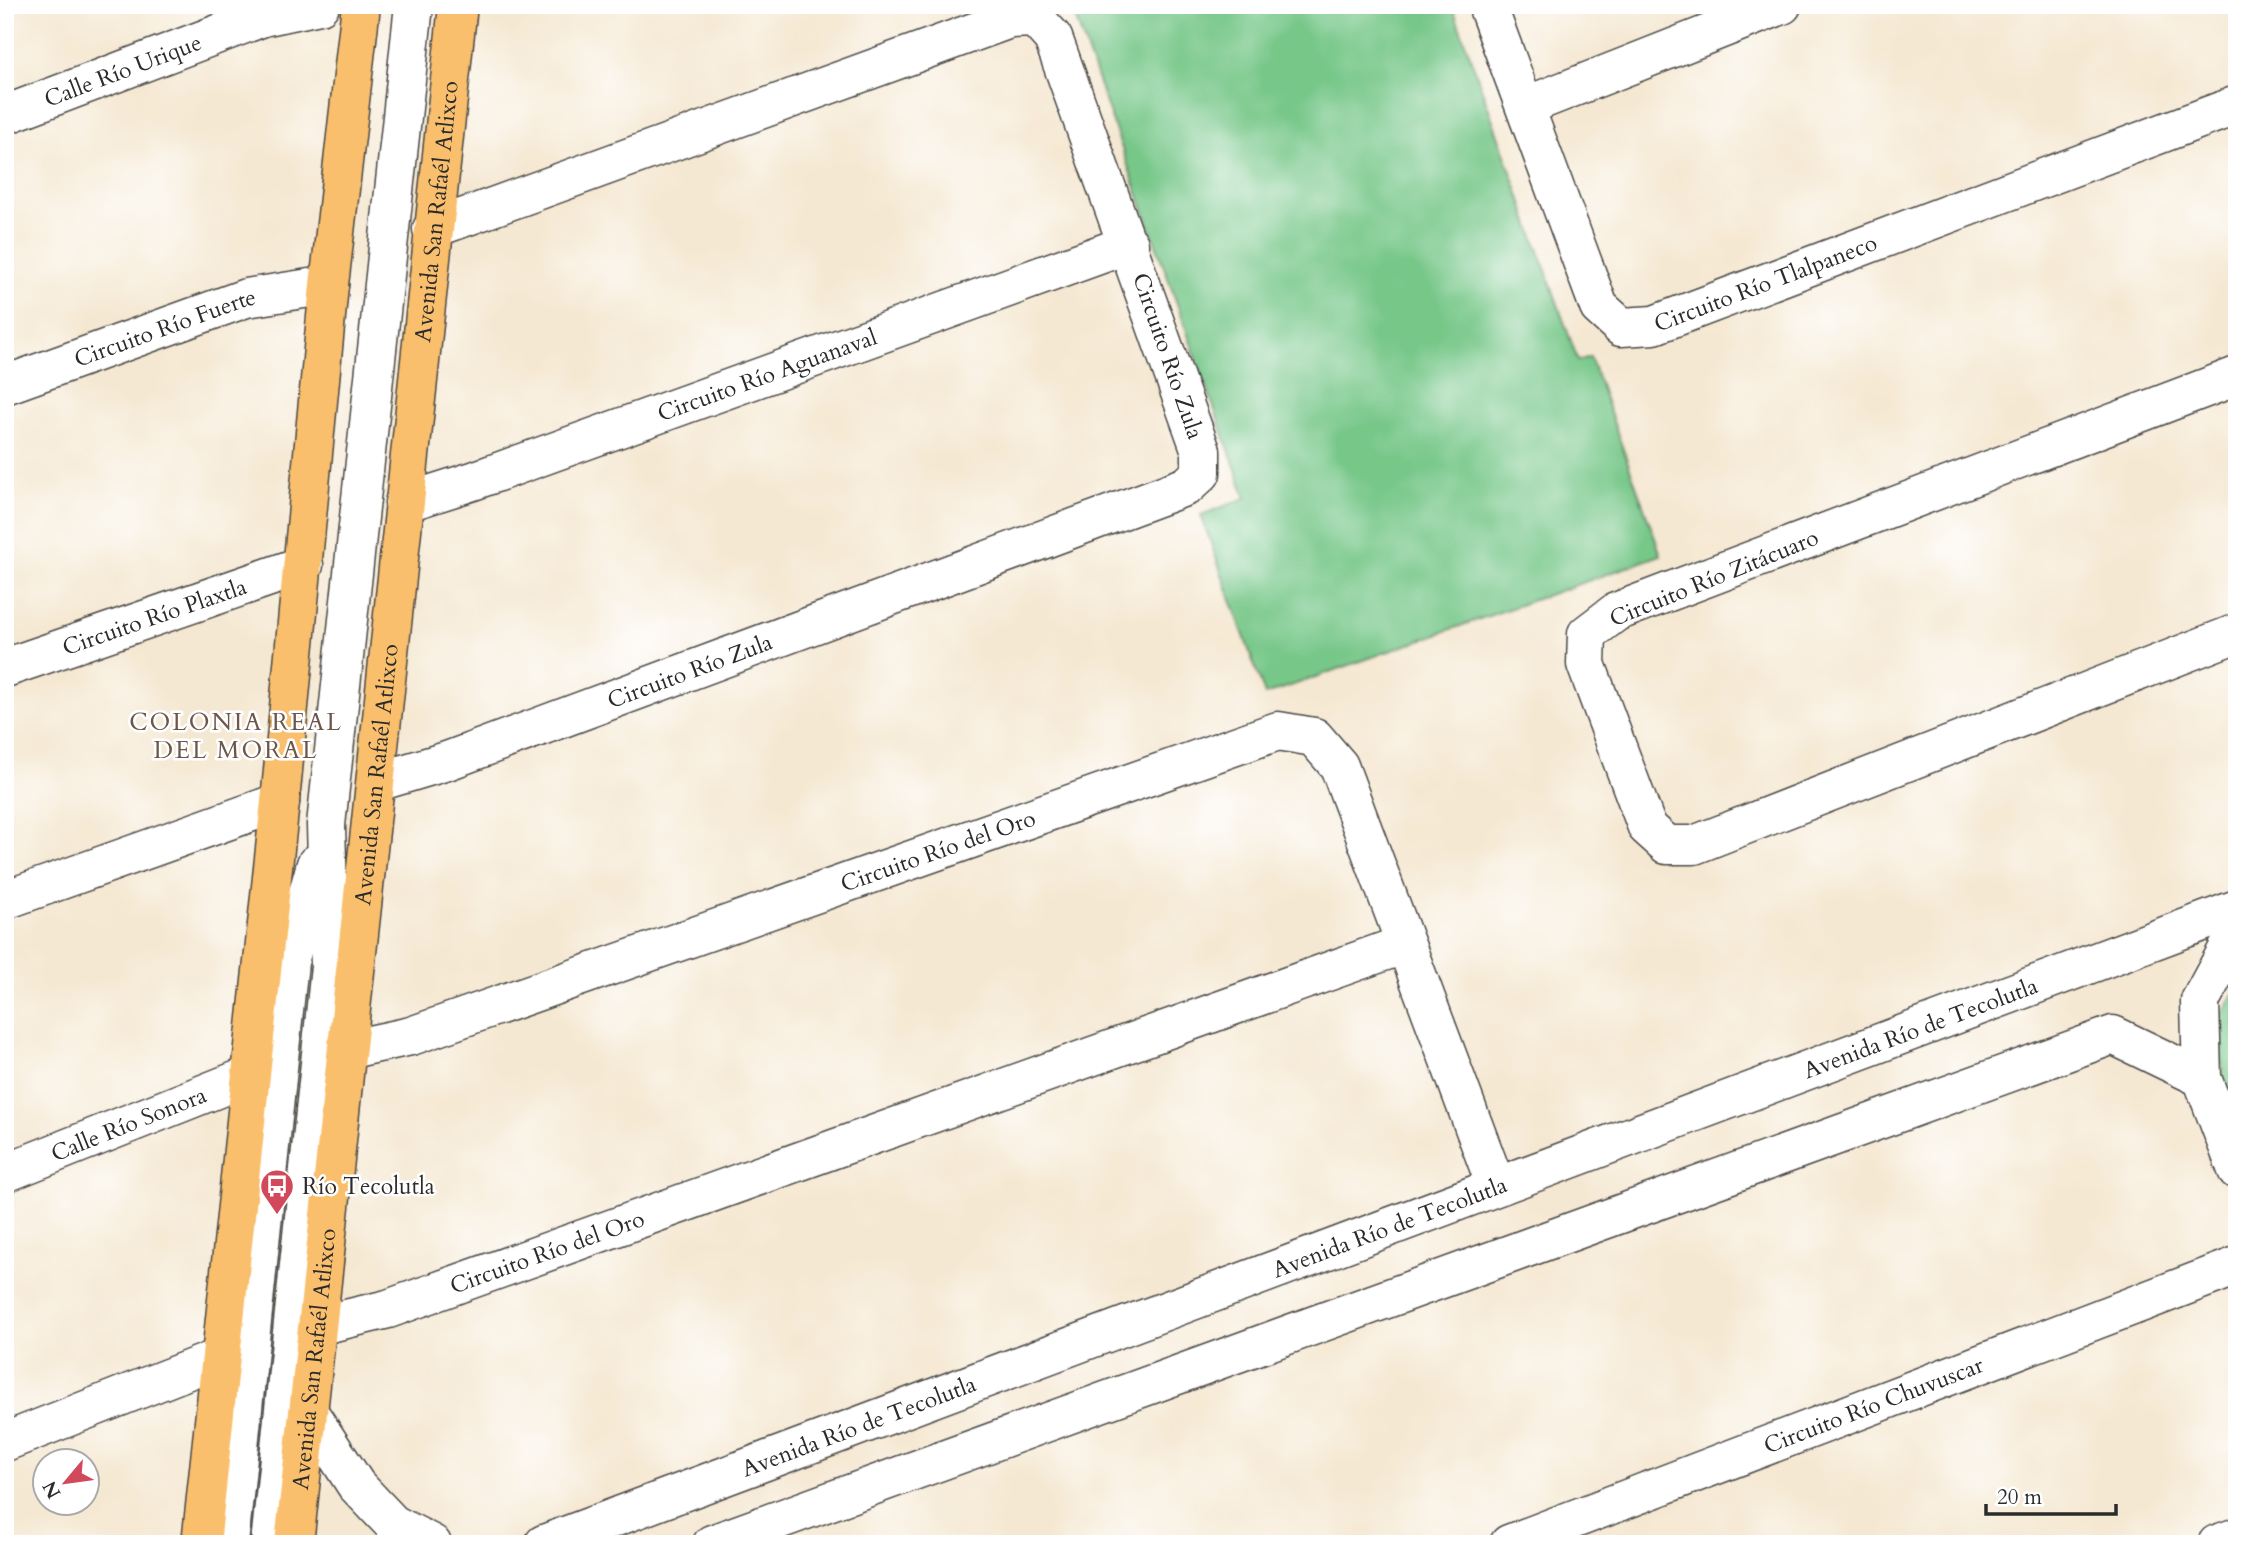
<svg xmlns="http://www.w3.org/2000/svg" width="2242" height="1549" font-family="Cardo,serif">
<style>
.park{fill:#77c789;stroke:#51795a;stroke-width:2}
.lines{fill:none;stroke-linecap:round;stroke-linejoin:round}
.minor-casing{stroke:#494744;stroke-width:41}
.major-casing{stroke:#494744;stroke-width:41}
.minor{stroke:#fff;stroke-width:38}
.major{stroke:#f9bf6c;stroke-width:38}
.labels{text-anchor:middle;dominant-baseline:central;stroke-width:5;stroke-linejoin:round;paint-order:stroke}
.street-label{font-size:23px;fill:#2b2b2b;stroke:#fff}
.poi-label{font-size:23px;fill:#2b2b2b;stroke:#fff;text-anchor:start}
.neighbourhood-label{font-size:24px;letter-spacing:2px;fill:#6d564c;stroke:#fff}
</style>
<rect width="100%" height="100%" fill="#fff"/>
<filter id="ink" filterUnits="userSpaceOnUse"><feTurbulence type="fractalNoise" baseFrequency=".0143" numOctaves="2"/><feDisplacementMap in="SourceGraphic" scale="14" xChannelSelector="R" yChannelSelector="G"/><feConvolveMatrix kernelMatrix="1 2 1 2 8 2 1 2 1" color-interpolation-filters="sRGB"/></filter>
<filter id="wash" filterUnits="userSpaceOnUse"><feTurbulence type="fractalNoise" baseFrequency=".00686" numOctaves="4" result="noise"/><feDisplacementMap in="SourceGraphic" scale="28" xChannelSelector="R" yChannelSelector="G"/><feGaussianBlur stdDeviation="1.57" result="paint"/><feColorMatrix in="noise" values="0 0 0 0 0 0 0 0 0 0 0 0 0 0 0 0 0 1.4 0 .05"/><feComposite in="paint" operator="in"/></filter>
<g filter="url(#wash)">
<rect width="100%" height="100%" fill="#f5e8d2"/>
<path class="park" d="M 1071,5 L 1452,5 L 1578,361 L 1590,357 L 1661,555 L 1265,695 L 1201,515 L 1246,498 Z
M 2237,989 L 2237,1119 L 2224,1084 L 2217,1022 Z"/>
</g>
<g filter="url(#ink)">
<g class="lines">
<g class="minor-casing">
<g id="minor">
<path id="s1" d="M 1487,5 L 1599,307 L 1621,327 L 1654,325 L 2237,105"/>
<path d="M 1526,106 L 1782,5"/>
<path id="s2" d="M 5,115 L 263,17 L 320,5"/>
<path d="M 2237,376 L 1616,612 L 1587,634 L 1586,664 L 1647,827 L 1667,845 L 1694,845 L 2237,633"/>
<path id="s3" d="M 5,385 L 246,298 L 329,285"/>
<path id="s4" d="M 404,503 L 473,481 L 1129,244"/>
<path id="s5" d="M 5,668 L 304,565"/>
<path id="s6" d="M 377,782 L 447,761 L 1187,486 L 1201,473 L 1201,451 L 1053,38 L 1035,18 L 1010,19 L 432,229"/>
<path d="M 5,900 L 280,802"/>
<path d="M 2237,932 L 2200,1001 L 2202,1078 L 2237,1170"/>
<path id="s7" d="M 346,1050 L 411,1036 L 1278,731 L 1314,737 L 1339,766 L 1496,1186"/>
<path id="s8" d="M 5,1173 L 251,1075"/>
<path id="s9" d="M 317,1326 L 388,1309 L 1405,944"/>
<path d="M 308,1411 L 356,1485 L 393,1524 L 432,1544"/>
<path d="M 5,1442 L 221,1357"/>
<path d="M 229,1544 L 289,962 L 316,864"/>
<path d="M 270,1544 L 330,967 L 326,825 L 414,5"/>
<path id="s10" d="M 544,1544 L 2237,909"/>
<path d="M 712,1544 L 2113,1035 L 2202,1078"/>
<path id="s11" d="M 1509,1544 L 2237,1266"/>
<path d="M 2217,1544 L 2237,1537"/>
</g>
</g>
<g class="major-casing">
<g id="major">
<path d="M 201,1544 L 280,802 L 329,285 L 361,5"/>
<path id="s12" d="M 294,1544 L 458,5"/>
</g>
</g>
<use href="#minor" class="minor"/>
<use href="#major" class="major"/>
</g>
</g>
<defs>
<g id="bus-pin" transform="scale(1.75)"><path d="M0 17L-7.5 6A9.5 9.5 0 1 1 7.5 6Z" fill="#d1495b" stroke="#fff"/><path d="M-5-6H5V4H4V6H2V4H-2V6H-4V4H-5ZM-3.5-4V0h7V-4ZM-3.5 1.2v1.5H-2V1.2ZM2 1.2v1.5H3.5V1.2Z" fill="#fff"/></g>
</defs>
<g fill-rule="evenodd">
<use href="#bus-pin" x="277" y="1186"/>
</g>
<g class="labels">
<g class="street-label">
<text stroke="none"><textPath href="#s2" startOffset="126">Calle Río Urique</textPath></text>
<text stroke="none"><textPath href="#s12" startOffset="1340">Avenida San Rafaél Atlixco</textPath></text>
<text stroke="none"><textPath href="#s1" startOffset="504">Circuito Río Tlalpaneco</textPath></text>
<text stroke="none"><textPath href="#s3" startOffset="170">Circuito Río Fuerte</textPath></text>
<text transform="translate(1168 356) rotate(71)">Circuito Río Zula</text>
<text stroke="none"><textPath href="#s4" startOffset="385">Circuito Río Aguanaval</textPath></text>
<text transform="translate(1714 578) rotate(-22)">Circuito Río Zitácuaro</text>
<text stroke="none"><textPath href="#s5" startOffset="158">Circuito Río Plaxtla</textPath></text>
<text stroke="none"><textPath href="#s6" startOffset="332">Circuito Río Zula</textPath></text>
<text stroke="none"><textPath href="#s12" startOffset="774">Avenida San Rafaél Atlixco</textPath></text>
<text stroke="none"><textPath href="#s7" startOffset="625">Circuito Río del Oro</textPath></text>
<text stroke="none"><textPath href="#s10" startOffset="1470">Avenida Río de Tecolutla</textPath></text>
<text stroke="none"><textPath href="#s8" startOffset="133">Calle Río Sonora</textPath></text>
<text stroke="none"><textPath href="#s10" startOffset="903">Avenida Río de Tecolutla</textPath></text>
<text stroke="none"><textPath href="#s9" startOffset="242">Circuito Río del Oro</textPath></text>
<text stroke="none"><textPath href="#s12" startOffset="186">Avenida San Rafaél Atlixco</textPath></text>
<text stroke="none"><textPath href="#s11" startOffset="390">Circuito Río Chuvuscar</textPath></text>
<text stroke="none"><textPath href="#s10" startOffset="336">Avenida Río de Tecolutla</textPath></text>
</g>
<g class="poi-label">
<text x="302" y="1186">Río Tecolutla</text>
</g>
<g class="neighbourhood-label">
<text x="236" y="722">COLONIA REAL<tspan x="236" dy="28">DEL MORAL</tspan></text>
</g>
</g>
<rect width="2242" height="1549" fill="none" stroke="#fff" stroke-width="28"/>
<g transform="translate(66 1482) rotate(241)"><circle r="33" fill="#ffffff" stroke="#aaaaaa" stroke-width="2"/>
<path d="M0-5L12 26L0 18L-12 26Z" fill="#d1495b"/>
<text y="-10" font-size="19" font-weight="bold" text-anchor="middle" fill="#2b2b2b">N</text>
</g>
<path d="M1986 1504v10h130v-10" fill="none" stroke="#2b2b2b" stroke-width="3.5"/>
<text x="1997" y="1504" font-size="21" fill="#2b2b2b" stroke="#ffffff" stroke-width="5" paint-order="stroke">20 m</text>
</svg>
